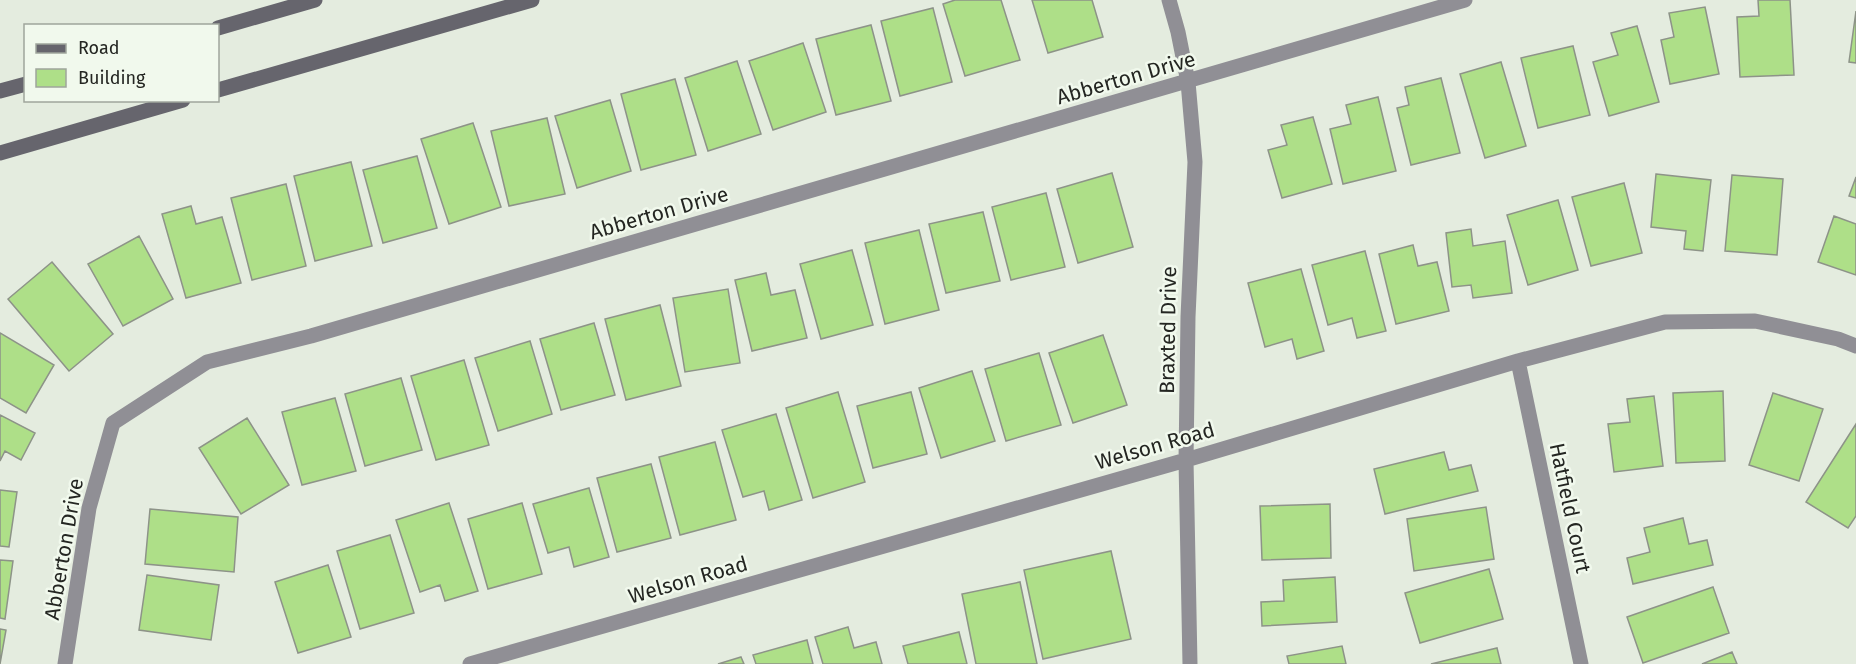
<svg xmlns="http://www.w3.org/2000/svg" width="1856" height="664" font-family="'Fira Sans',sans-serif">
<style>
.building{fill:#aedf88;stroke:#8d9388;stroke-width:1.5}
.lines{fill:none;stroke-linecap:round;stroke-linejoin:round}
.street{stroke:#908f95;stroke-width:15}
.secondary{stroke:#66656d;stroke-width:15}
.labels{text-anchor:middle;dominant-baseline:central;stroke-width:5;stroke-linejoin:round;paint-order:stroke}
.street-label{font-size:21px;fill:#242622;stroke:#f1f9ed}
</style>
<rect width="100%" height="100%" fill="#e4ecdf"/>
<path class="building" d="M 955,0 L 1001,0 L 1020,60 L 965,76 L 943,4 Z
M 1032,0 L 1092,0 L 1103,37 L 1048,53 Z
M 1758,0 L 1790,0 L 1794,75 L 1740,77 L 1737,17 L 1759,16 Z
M 1705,7 L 1719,74 L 1670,84 L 1661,40 L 1674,37 L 1669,13 Z
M 933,8 L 952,82 L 900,96 L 881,21 Z
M 1856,11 L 1856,63 L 1849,62 Z
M 871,25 L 891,101 L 836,115 L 816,39 Z
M 1637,26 L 1659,102 L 1609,116 L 1593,62 L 1618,55 L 1611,33 Z
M 803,43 L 826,112 L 773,130 L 749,61 Z
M 1573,46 L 1590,115 L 1538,128 L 1521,58 Z
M 737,61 L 761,134 L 708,151 L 685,78 Z
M 1501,62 L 1526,146 L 1485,158 L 1460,74 Z
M 1441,78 L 1460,153 L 1411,165 L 1397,108 L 1409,105 L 1405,87 Z
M 675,79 L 696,155 L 641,170 L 621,94 Z
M 1378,97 L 1396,171 L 1343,184 L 1330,129 L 1351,124 L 1346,105 Z
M 610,100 L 631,171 L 577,188 L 555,116 Z
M 1313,117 L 1332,184 L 1282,198 L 1268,150 L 1287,145 L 1281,125 Z
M 547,118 L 565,194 L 509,206 L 491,131 Z
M 473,123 L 501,207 L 449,224 L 421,139 Z
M 417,156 L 437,228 L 383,243 L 363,170 Z
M 351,162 L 372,246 L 315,261 L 294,176 Z
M 1112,173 L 1133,247 L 1078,263 L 1057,189 Z
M 1656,174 L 1711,180 L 1703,251 L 1684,249 L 1686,231 L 1651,227 Z
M 1732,175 L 1783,179 L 1777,255 L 1725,251 Z
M 1856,177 L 1856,198 L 1849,196 Z
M 1624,183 L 1642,253 L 1591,266 L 1572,197 Z
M 286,184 L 306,266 L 252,280 L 231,198 Z
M 1046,193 L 1065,267 L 1011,280 L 992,207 Z
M 1558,200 L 1578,270 L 1528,285 L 1507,215 Z
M 191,206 L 196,224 L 222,217 L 241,283 L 186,298 L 162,214 Z
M 983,212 L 1000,281 L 946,293 L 929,224 Z
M 1834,216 L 1856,224 L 1856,275 L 1818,262 Z
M 1471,229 L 1473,246 L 1505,241 L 1512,293 L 1473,298 L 1471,285 L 1452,287 L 1446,233 Z
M 919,230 L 939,310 L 885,324 L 865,243 Z
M 139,236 L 173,299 L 123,326 L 88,264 Z
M 1413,245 L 1418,266 L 1437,262 L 1449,311 L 1396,324 L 1379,254 Z
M 852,250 L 873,325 L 821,339 L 800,264 Z
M 1365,251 L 1386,331 L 1357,338 L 1352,318 L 1328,325 L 1312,265 Z
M 52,262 L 113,334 L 69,371 L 8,299 Z
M 1301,269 L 1324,351 L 1297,359 L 1292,339 L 1265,347 L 1248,283 Z
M 766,273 L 771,295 L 795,290 L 807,338 L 752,351 L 735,280 Z
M 728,289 L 740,363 L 685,372 L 673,298 Z
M 660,305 L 681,386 L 626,400 L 605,319 Z
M 594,323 L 615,395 L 561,410 L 540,339 Z
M 0,333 L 54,365 L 26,413 L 0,398 Z
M 1103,335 L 1127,405 L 1073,423 L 1049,353 Z
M 530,341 L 552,414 L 498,431 L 475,358 Z
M 1039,353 L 1061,425 L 1006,441 L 985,369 Z
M 464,360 L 489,445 L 436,460 L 411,376 Z
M 972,371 L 995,441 L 941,458 L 919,388 Z
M 401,378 L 422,450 L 365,466 L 345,394 Z
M 1723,391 L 1725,461 L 1676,463 L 1673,393 Z
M 838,392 L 865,482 L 813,498 L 786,408 Z
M 911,392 L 927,454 L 873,468 L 857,406 Z
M 1773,393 L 1823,409 L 1799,481 L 1749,465 Z
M 1654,396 L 1663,466 L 1614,472 L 1608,424 L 1630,422 L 1627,399 Z
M 335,398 L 356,471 L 302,485 L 282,412 Z
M 776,414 L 802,500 L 769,510 L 764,491 L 743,497 L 722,430 Z
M 0,415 L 35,433 L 21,460 L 5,451 L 0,461 Z
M 247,418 L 289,485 L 241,514 L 199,448 Z
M 1856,424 L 1856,516 L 1848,528 L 1806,502 Z
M 715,442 L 736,520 L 680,535 L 659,457 Z
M 1444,452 L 1449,470 L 1471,465 L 1478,491 L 1385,514 L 1374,469 Z
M 651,464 L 671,538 L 617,552 L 597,478 Z
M 589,488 L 609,557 L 574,567 L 569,547 L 548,553 L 533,504 Z
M 0,490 L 17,492 L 9,547 L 0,546 Z
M 449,503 L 478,591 L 445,601 L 440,585 L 420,592 L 396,520 Z
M 522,503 L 542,574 L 488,589 L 468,519 Z
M 1330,504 L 1331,558 L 1262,560 L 1260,506 Z
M 1486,507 L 1494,559 L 1414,571 L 1407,519 Z
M 150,509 L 238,517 L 234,572 L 145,564 Z
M 1683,518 L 1689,544 L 1707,540 L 1713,565 L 1633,584 L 1627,558 L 1650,552 L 1644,528 Z
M 390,535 L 414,613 L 360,629 L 337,551 Z
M 1111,551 L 1131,639 L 1043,659 L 1024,570 Z
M 0,560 L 13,561 L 5,619 L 0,618 Z
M 328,565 L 351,637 L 298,653 L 275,582 Z
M 1489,569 L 1503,619 L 1420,643 L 1405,593 Z
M 147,575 L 219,585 L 211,640 L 139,630 Z
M 1335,577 L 1337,622 L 1262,626 L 1261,602 L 1284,601 L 1283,580 Z
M 1020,582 L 1037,664 L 976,664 L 962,594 Z
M 1713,587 L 1729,633 L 1643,663 L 1627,617 Z
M 848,627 L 854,648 L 876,642 L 882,664 L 823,664 L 815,637 Z
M 0,629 L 6,630 L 0,664 Z
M 959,632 L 967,664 L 908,664 L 903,646 Z
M 807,640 L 813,664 L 756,664 L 753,655 Z
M 1342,646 L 1346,664 L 1289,664 L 1287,656 Z
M 1497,648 L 1501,664 L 1431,664 Z
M 1732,652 L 1737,664 L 1702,664 Z
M 741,657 L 744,664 L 718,664 Z"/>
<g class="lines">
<path class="street" d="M 1169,0 L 1178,32 L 1188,82 L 1195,162 L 1188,317 L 1186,460 L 1190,664
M 1518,361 L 1581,664
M 65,664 L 89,508 L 113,423 L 207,362 L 311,336 L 1465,0
M 470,664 L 1186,460 L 1518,361 L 1665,322 L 1755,321 L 1838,339 L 1856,346"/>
<path class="secondary" d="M 218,28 L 315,0
M 218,90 L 532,0
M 0,91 L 26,84
M 0,153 L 183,100"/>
</g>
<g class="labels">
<g class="street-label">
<text transform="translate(1126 78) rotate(-16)">Abberton Drive</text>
<text transform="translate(659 213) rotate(-16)">Abberton Drive</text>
<text transform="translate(1168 330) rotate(-89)">Braxted Drive</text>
<text transform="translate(1155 446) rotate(-16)">Welson Road</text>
<text transform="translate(1570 508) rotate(78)">Hatfield Court</text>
<text transform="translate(64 549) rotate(-80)">Abberton Drive</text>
<text transform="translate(688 580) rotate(-16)">Welson Road</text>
</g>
</g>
<rect x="24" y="24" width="195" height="78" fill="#f1f9ed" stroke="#9fa59c" stroke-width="1.5"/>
<rect x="36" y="44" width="30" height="9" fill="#66656d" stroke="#9fa59c" stroke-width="1.5"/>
<text x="78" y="54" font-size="18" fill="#242622">Road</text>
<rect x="36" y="69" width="30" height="18" fill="#aedf88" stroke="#9fa59c" stroke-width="1.5"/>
<text x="78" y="84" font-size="18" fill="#242622">Building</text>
</svg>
